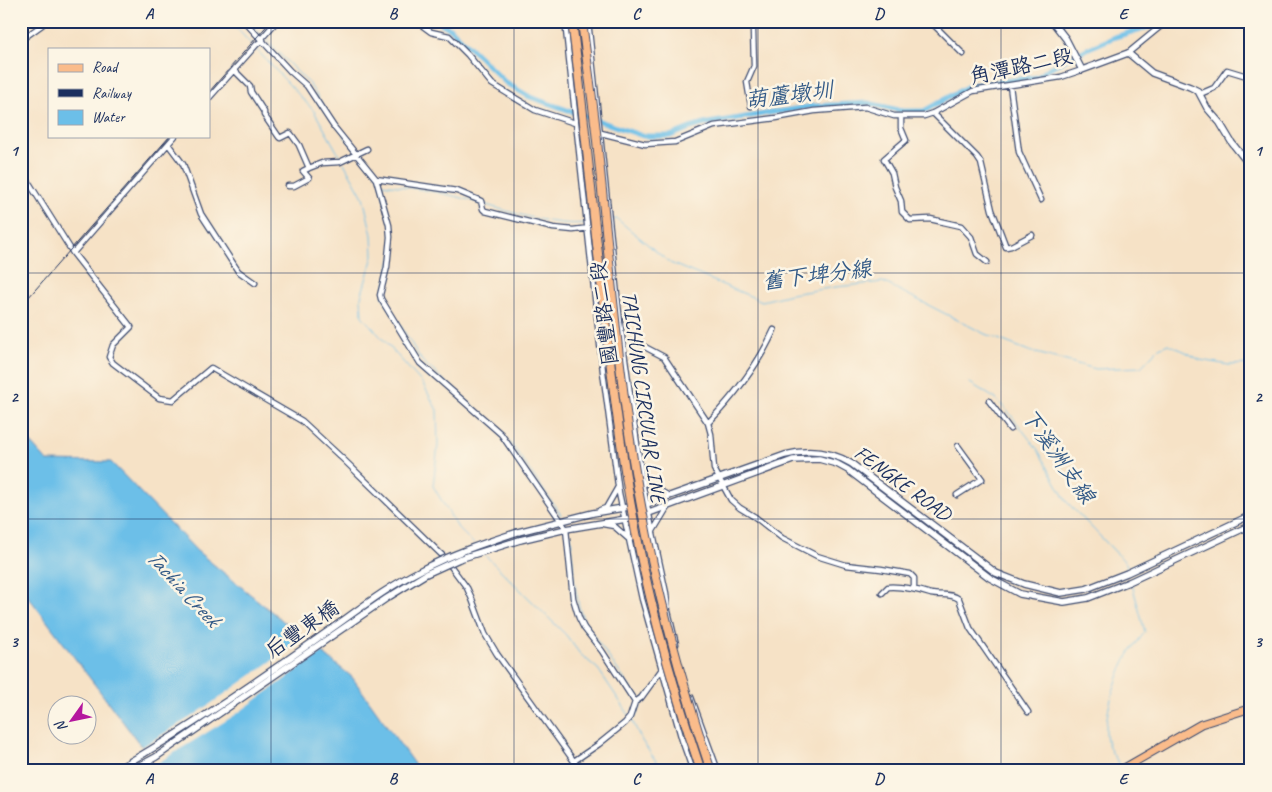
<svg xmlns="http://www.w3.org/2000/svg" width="1272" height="792" font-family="Caveat,'LXGW WenKai TC',sans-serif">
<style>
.water{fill:#6cbfe8;stroke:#4477a3}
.pier{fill:#f6e2c6}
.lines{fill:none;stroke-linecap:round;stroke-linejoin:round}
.stream{stroke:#6cbfe8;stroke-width:1}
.canal{stroke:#6cbfe8;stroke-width:5}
.minor-casing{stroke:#3c4a6e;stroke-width:7}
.tertiary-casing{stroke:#3c4a6e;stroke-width:8}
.primary-casing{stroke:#3c4a6e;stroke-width:9}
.minor{stroke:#fff;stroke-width:4.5}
.tertiary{stroke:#fff;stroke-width:5.5}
.primary{stroke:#fabc8b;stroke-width:7}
.rail{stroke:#1b2f5e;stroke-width:1}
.tertiary-bridge-casing{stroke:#3c4a6e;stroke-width:8;stroke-linecap:butt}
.motorway-bridge-casing{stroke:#3c4a6e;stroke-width:10;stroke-linecap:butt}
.tertiary-bridge{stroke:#fff;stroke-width:5.5}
.motorway-bridge{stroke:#fabc8b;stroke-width:8}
.grid{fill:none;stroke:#1b2f5e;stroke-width:1;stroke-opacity:0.55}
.labels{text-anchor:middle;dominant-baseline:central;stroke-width:5;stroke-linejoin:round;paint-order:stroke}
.street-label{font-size:21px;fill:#1b2f5e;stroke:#fcf5e5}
.water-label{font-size:22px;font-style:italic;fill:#335a87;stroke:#fcf5e5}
.neatline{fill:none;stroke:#1b2f5e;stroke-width:2}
.grid-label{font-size:16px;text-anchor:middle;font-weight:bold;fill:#1b2f5e}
</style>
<rect width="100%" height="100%" fill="#fcf5e5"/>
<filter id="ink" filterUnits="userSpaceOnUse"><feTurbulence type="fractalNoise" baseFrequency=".02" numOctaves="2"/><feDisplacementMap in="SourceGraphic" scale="10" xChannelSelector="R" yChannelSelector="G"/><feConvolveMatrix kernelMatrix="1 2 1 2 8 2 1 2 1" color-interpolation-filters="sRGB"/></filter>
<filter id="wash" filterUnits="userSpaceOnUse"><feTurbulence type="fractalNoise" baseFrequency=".0096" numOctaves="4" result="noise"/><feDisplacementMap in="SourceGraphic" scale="20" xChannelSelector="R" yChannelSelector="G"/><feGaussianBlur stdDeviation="1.12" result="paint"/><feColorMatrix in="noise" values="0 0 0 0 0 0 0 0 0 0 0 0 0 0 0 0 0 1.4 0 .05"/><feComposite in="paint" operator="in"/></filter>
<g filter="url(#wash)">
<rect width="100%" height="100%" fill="#f6e2c6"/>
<path class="water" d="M 21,432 L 47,461 L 111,462 L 197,551 L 352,677 L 419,771 L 160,771 L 21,587 Z"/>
<path class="pier" d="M 306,637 L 324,651 L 235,715 L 153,766 L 140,748 L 196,714 Z"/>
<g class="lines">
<path class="stream" d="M 230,21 L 253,46
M 248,21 L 261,35
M 264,38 L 310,85 L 329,115
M 256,49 L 314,111 L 342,160
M 344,136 L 358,152
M 361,155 L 379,177
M 344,163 L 363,197 L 372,235 L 373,256 L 361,297 L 362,316 L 423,384 L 437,410 L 438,445 L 433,486 L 458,528 L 475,545
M 380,181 L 392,228 L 393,251 L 383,297 L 422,361 L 476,409
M 382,184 C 416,188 447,193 480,203
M 483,204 C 510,212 557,227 584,223
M 611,220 L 617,219 L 670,263 L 762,301 L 791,294 L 836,287 L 883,282 L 985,334 L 1029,351 L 1096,369 L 1141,367 L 1159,348 L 1168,344 L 1186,352 L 1200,360 L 1229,365 L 1251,364
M 970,383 L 996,399 L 1010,414 L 1038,450 L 1066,501 L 1126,563 L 1128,571
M 509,441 L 561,515
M 571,535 L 574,581 L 579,607 L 584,622 L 636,696
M 483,553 L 566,635 L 580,654 L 598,669 L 629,715
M 631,718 L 642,741 L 663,771
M 633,719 L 640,708 L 640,704
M 1122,767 C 1116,759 1109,750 1107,740 C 1102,720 1117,675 1127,657 C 1132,648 1139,640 1145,632 L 1132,584"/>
<path class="canal" d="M 437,21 L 451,29 L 506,83 L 530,97 L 643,136 L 670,136 L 690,128 L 708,123 L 813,106 L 868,103 L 903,111 L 924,111 L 970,85 L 1038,77 L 1048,69 L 1089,48 L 1115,37 L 1157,24 L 1161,21"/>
</g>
</g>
<g filter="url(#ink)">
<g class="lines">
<g class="minor-casing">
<path id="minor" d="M 244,21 L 290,71 L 307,86 L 334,127 L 376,179 L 389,225 L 390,237 L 387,267 L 380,295 L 381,299 L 420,363 L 501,434 L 561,521 L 566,529 L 573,598 L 579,618 L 584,628 L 602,651 L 635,702
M 416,21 L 431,32 L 449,36 L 468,55 L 492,84 L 535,110 L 575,123
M 565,21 L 603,372 L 619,493 L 642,599 L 682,740 L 693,771
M 588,21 L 620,323 L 643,487 L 666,593 L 668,611 L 676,644
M 930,21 L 963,54
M 21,40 L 42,25 L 41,21
M 1128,53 L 1167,21
M 234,70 L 250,86 L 251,92 L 264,112 L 264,115 L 279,137 L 280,138 L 290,133 L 291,134 L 299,145 L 309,168 L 322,163 L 340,162 L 367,149
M 1010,86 L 1019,152 L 1041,200
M 1200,94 L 1214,88 L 1227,70 L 1250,77
M 209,98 L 257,44 L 263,40 L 262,38 L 277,21
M 751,106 L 747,82 L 754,66 L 753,30 L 758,21
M 933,113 L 977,157 L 981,163 L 992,210 L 1006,247 L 1011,246 L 1032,235
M 901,116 L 901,128 L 906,140 L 884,159 L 892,173 L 895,187 L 901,201 L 902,212 L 910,220 L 930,219 L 961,226 L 971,237 L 977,254 L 987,262
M 601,133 L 645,144 L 675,142 L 714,126 L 776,118 L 814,111 L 865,107 L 894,116 L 924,116 L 933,113 L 973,91 L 1061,77 L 1082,70
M 168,144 L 175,136
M 21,170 L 73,253 L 131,327 L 113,345 L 109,357 L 113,363 L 159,398 L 173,400 L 211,368 L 302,421 L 344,460 L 444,557 L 467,588 L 472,599 L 485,634 L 497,654 L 581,771
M 376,179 L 457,191 L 481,201 L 483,209 L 485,211 L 553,228 L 573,230 L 606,226
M 288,186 L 294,186 L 309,178 L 303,171 L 309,168
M 73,253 L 168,144 L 183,164 L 201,214 L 238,271 L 255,283
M 645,347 L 664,357 L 708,423 L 711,434 L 714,469 L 731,500 L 740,508 L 755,517 L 782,538 L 817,556 L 846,565 L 881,569 L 910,574 L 914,578 L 914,589
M 989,401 L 1010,429
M 708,423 C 735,395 758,366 774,330
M 643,481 L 669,496
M 957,495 L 982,479 L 958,446
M 636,506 L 659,614 L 692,731 L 706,771
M 600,510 L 606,508 L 618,487
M 603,524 L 614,526 L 630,540
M 653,531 L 668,506
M 882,593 L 888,587 C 902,586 918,590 931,594 C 940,596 951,593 959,599 L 970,628 L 1028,712
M 691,697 L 718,771
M 574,761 L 599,744 L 625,723 L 630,717 L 635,702 L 641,698 L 662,669"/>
</g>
<g class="tertiary-casing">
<path id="tertiary" d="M 1052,21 L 1066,39 L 1082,70 L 1128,53 L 1152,73 L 1190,87 L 1198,91 L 1207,108 L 1220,123 L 1232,143 L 1251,167
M 518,532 L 593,513 L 647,504 L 785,455 C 809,449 831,451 852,464 L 996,573 L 1024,584 L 1061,593 L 1086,589 L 1127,573 L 1251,515
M 520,540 L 566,529 L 626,519 L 649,513 L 793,460 L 819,459 L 837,464 L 848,470 L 990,578 L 1020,594 L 1064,602 L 1088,598 L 1129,582 L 1251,525"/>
</g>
<g class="primary-casing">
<path id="primary" d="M 1109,771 L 1120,770
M 1119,771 L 1201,724 L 1251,708"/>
</g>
<use href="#minor" class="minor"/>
<use href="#tertiary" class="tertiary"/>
<use href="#primary" class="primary"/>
<path class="rail" d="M 209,92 L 271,21
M 21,306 L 170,136"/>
<g class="tertiary-bridge-casing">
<path id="tertiary-bridge" d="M 114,771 C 185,731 254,683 321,636 C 353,614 384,589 419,571 C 451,554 484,543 518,532
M 130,771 L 156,757 L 387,598 L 426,574 L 459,559 L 520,540"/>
</g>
<g class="motorway-bridge-casing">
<path id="motorway-bridge" d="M 572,21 C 592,177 603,334 628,489 C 644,585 670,679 701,771
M 582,21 C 587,64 594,107 598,151 C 610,264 618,377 638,489 C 655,585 680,679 711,771"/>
</g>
<use href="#tertiary-bridge" class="tertiary-bridge"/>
<use href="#motorway-bridge" class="motorway-bridge"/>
</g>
</g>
<path class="grid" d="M 271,21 L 271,771M 514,21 L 514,771M 758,21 L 758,771M 1001,21 L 1001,771M 21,273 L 1251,273M 21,519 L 1251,519"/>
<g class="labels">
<g class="street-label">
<text transform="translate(1021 66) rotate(-12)">角潭路二段</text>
<text transform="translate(604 313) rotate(-97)">國豐路二段</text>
<text transform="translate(644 397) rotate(82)">TAICHUNG CIRCULAR LINE</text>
<text transform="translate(903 483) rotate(36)">FENGKE ROAD</text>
<text transform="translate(302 629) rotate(-35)">后豐東橋</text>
</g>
<g class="water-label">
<text transform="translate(789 95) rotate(-7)">葫蘆墩圳</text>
<text transform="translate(817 275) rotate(-7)">舊下埤分線</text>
<text transform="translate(1058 456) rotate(55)">下溪洲支線</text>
<text transform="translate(183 588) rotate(47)">Tachia Creek</text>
</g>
</g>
<rect width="1272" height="792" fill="none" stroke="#fcf5e5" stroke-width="55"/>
<rect x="48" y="48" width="162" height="90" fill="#fcf5e5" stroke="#a2a6af"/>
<rect x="58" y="64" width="25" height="8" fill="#fabc8b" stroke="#a2a6af"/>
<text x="92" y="72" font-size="15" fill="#1b2f5e">Road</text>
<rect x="58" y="89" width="25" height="8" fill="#1b2f5e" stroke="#a2a6af"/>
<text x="92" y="98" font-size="15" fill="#1b2f5e">Railway</text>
<rect x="58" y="110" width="25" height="15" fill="#6cbfe8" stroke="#a2a6af"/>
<text x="92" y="122" font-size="15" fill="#1b2f5e">Water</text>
<g transform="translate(72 720) rotate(237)"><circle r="24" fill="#fcf5e5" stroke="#a2a6af"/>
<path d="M0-4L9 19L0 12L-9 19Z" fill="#b5179e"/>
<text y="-8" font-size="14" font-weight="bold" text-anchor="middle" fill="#1b2f5e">N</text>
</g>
<rect x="28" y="28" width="1216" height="736" class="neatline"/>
<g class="grid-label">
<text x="149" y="19">A</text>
<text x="393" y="19">B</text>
<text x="636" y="19">C</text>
<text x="879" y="19">D</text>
<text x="1123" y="19">E</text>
<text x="14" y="156">1</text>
<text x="1258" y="156">1</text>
<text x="14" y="402">2</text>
<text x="1258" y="402">2</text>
<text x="14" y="647">3</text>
<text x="1258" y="647">3</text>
<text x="149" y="784">A</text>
<text x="393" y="784">B</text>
<text x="636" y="784">C</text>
<text x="879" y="784">D</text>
<text x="1123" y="784">E</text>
</g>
</svg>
